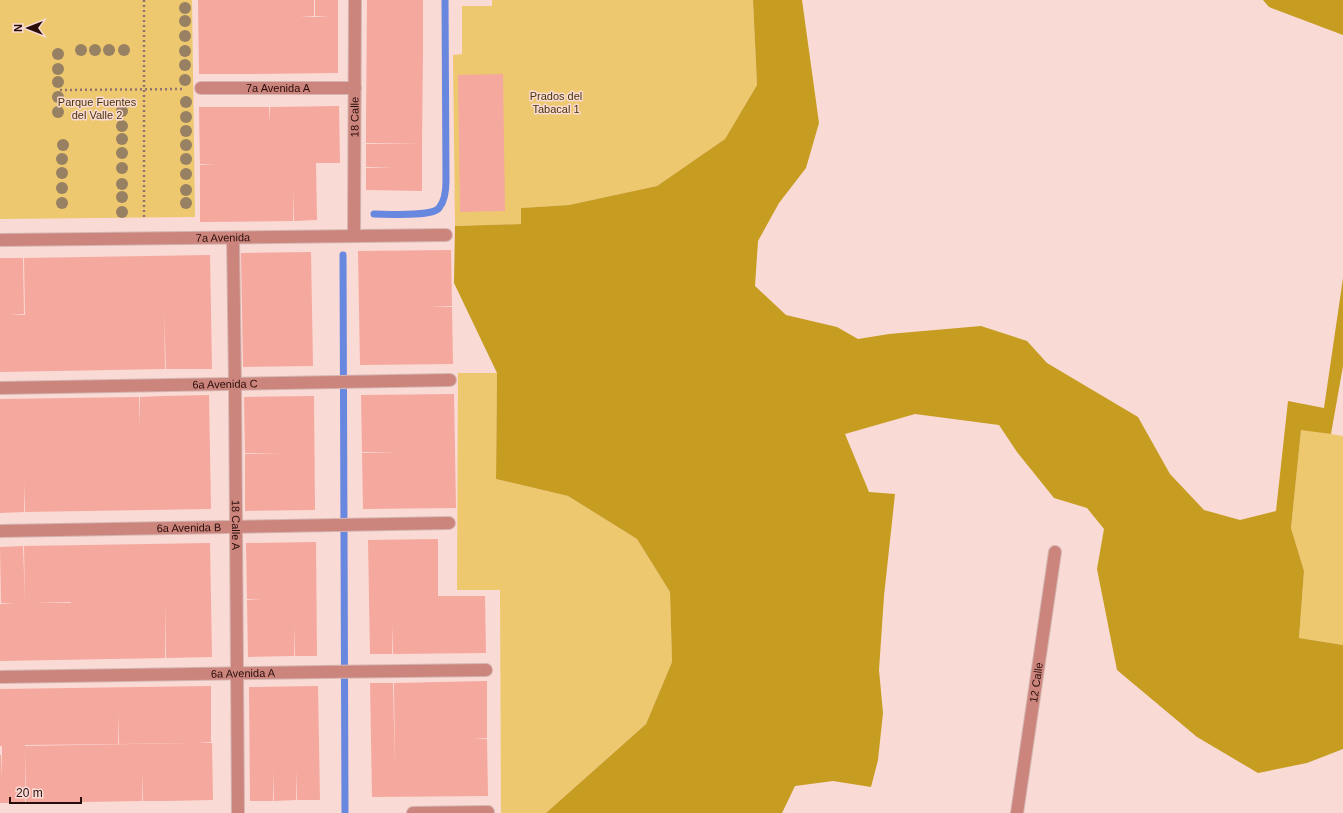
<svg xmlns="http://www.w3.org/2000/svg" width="1343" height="813" font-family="Helvetica,sans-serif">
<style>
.green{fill:#edc86f}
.forest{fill:#c69c21}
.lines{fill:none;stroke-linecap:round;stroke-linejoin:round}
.stream{stroke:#6887df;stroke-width:7}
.building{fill:#f5a89e;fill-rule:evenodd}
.street-casing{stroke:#d4b5b1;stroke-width:14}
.path{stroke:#917370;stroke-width:2.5;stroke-dasharray:2 3;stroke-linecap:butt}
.street{stroke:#cc857c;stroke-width:12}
.tree{fill:#988063}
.labels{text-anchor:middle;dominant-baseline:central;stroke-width:3;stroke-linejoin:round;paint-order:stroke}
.street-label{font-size:11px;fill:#290d0b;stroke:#fadad5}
.park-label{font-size:11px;fill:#483605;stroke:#fadad5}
</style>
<rect width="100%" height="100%" fill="#fadad5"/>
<path class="green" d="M 0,0 L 192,0 L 195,217 L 0,219 Z
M 492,0 L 753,0 L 757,85 L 725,139 L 657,186 L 569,205 L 522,208 L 522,224 L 455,226 L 453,55 L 462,54 L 462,6 L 492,6 Z
M 458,373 L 497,373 L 496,479 L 568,496 L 637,539 L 670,592 L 672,662 L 646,724 L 546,813 L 501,813 L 500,590 L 457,590 Z
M 1301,429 L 1343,436 L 1343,645 L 1299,638 L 1304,571 L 1291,528 Z"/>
<path class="forest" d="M 753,0 L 802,0 L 819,123 L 806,168 L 779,203 L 758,241 L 755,286 L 786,315 L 837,327 L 858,339 L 889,334 L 981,326 L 1027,341 L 1047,363 L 1138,417 L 1170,474 L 1204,510 L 1240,520 L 1276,511 L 1288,401 L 1324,408 L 1343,278 L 1343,366 L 1331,434 L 1301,430 L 1291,528 L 1304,571 L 1299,638 L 1343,645 L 1343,749 L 1307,763 L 1258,773 L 1197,737 L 1117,670 L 1097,569 L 1104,529 L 1087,508 L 1054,498 L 1017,452 L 999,425 L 915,414 L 845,434 L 869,492 L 895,494 L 884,596 L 879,670 L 883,713 L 878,760 L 871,787 L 833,781 L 795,786 L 782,813 L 546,813 L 646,724 L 672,662 L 670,592 L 637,539 L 568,496 L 496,479 L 497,373 L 454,283 L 455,226 L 521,224 L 521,208 L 569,205 L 657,186 L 725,139 L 757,85 Z
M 1263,0 L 1343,0 L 1343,35 L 1269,7 Z"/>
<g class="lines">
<path class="stream" d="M 374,214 C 387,214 432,217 439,208 C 445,201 446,190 446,181 L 445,0
M 343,255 L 345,813"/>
</g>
<path class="building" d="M 198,0 L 314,0 L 314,16 L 300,17 L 329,17 L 315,16 L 315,0 L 338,0 L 338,73 L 245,74 L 245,17 L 245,74 L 199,74 Z
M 367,0 L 423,0 L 423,50 L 395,50 L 423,50 L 422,144 L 366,143 L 366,120 L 394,120 L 366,120 Z
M 503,74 L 505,211 L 460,212 L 458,75 Z
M 339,106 L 340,163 L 316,163 L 317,220 L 294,221 L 293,190 L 293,221 L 200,222 L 200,165 L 214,165 L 200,164 L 199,107 L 269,107 L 270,124 L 270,107 Z
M 366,144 L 422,144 L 422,191 L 366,190 L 366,168 L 394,167 L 366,167 Z
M 451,250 L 452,306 L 429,307 L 452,307 L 453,364 L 360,365 L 358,251 Z
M 311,252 L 313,366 L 243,367 L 241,253 Z
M 210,255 L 212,369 L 166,369 L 164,312 L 165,369 L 0,372 L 0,258 L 23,258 L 24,314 L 10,315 L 25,315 L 24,258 Z
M 454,394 L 456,508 L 363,509 L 362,453 L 399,452 L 362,452 L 361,395 Z
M 209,395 L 211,509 L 25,512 L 24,482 L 24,512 L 0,513 L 0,399 L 139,397 L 140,428 L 140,397 L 163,396 L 164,453 L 163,396 Z
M 314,396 L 315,510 L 245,511 L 245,454 L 282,453 L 245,453 L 244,397 Z
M 438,539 L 438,596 L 485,596 L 486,653 L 393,654 L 392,623 L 392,654 L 370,654 L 368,540 Z
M 316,542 L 317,656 L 295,656 L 294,625 L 294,656 L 248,657 L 247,600 L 261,599 L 247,599 L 246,543 Z
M 210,543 L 212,657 L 166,658 L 165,600 L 165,658 L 0,661 L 0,604 L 15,604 L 1,603 L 0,547 L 23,546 L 25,603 L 24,546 ZM 71,602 L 72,634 L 71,603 L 33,603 Z
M 487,681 L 487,738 L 473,739 L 487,739 L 488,796 L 372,797 L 371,740 L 385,740 L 371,740 L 370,683 L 393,683 L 395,771 L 394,683 Z
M 211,686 L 211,742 L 198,743 L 212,743 L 213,800 L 166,801 L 166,770 L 166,801 L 143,801 L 142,770 L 142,801 L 26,803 L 25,746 L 189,743 L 119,744 L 118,713 L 118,744 L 25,745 L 25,714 L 25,803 L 0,803 L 0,755 L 1,755 L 2,777 L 2,746 L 0,746 L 0,689 Z
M 318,686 L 320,800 L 297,800 L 296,770 L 296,800 L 274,801 L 273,770 L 273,801 L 250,801 L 249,687 Z"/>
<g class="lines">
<g class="street-casing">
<g id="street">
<path id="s1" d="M 201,88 L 355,88"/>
<path id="s2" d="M 354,235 L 355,0"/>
<path id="s3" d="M 233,238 L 235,384 L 238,813"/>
<path id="s4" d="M 0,240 L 446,235"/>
<path id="s5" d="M 0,388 L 450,380"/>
<path id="s6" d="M 0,531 L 449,523"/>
<path id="s7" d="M 0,677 L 320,672 L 486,670"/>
<path d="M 413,813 L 488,812"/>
<path id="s8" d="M 1017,813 L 1055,552"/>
</g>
</g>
<path class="path" d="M 144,0 L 144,220
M 60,90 L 184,89"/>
<use href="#street" class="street"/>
</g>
<g class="tree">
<circle cx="185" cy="8" r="6"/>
<circle cx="185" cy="21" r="6"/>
<circle cx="185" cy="36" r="6"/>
<circle cx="81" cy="50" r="6"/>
<circle cx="95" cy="50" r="6"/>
<circle cx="109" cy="50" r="6"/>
<circle cx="124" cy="50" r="6"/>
<circle cx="185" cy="51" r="6"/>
<circle cx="58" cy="54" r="6"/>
<circle cx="185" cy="65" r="6"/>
<circle cx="58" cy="69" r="6"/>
<circle cx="185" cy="80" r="6"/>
<circle cx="58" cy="82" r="6"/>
<circle cx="58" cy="97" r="6"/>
<circle cx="186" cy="102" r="6"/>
<circle cx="122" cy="111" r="6"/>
<circle cx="58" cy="112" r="6"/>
<circle cx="186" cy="117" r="6"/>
<circle cx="122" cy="126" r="6"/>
<circle cx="186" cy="131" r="6"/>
<circle cx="122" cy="139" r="6"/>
<circle cx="63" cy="145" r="6"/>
<circle cx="186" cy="145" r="6"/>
<circle cx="122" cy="153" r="6"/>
<circle cx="62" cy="159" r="6"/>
<circle cx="186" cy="159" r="6"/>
<circle cx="122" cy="168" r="6"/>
<circle cx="62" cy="173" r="6"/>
<circle cx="186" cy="174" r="6"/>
<circle cx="122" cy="184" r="6"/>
<circle cx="62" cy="188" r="6"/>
<circle cx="186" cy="190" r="6"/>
<circle cx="122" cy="197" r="6"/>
<circle cx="62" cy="203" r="6"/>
<circle cx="186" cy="203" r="6"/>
<circle cx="122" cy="212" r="6"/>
</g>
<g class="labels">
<g class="street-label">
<text stroke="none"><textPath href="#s1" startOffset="77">7a Avenida A</textPath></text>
<text stroke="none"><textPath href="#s2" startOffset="118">18 Calle</textPath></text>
<text stroke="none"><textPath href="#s4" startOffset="223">7a Avenida</textPath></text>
<text stroke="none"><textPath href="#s5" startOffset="225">6a Avenida C</textPath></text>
<text stroke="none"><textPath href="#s3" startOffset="287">18 Calle A</textPath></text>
<text stroke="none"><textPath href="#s6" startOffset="189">6a Avenida B</textPath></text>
<text stroke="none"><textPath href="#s7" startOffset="243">6a Avenida A</textPath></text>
<text stroke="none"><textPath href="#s8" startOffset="132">12 Calle</textPath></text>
</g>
<g class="park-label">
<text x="556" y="96">Prados del<tspan x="556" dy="13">Tabacal 1</tspan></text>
<text x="97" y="102">Parque Fuentes<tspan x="97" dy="13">del Valle 2</tspan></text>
</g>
</g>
<g transform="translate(28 28) rotate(270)" stroke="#fadad5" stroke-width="3" paint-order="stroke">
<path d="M0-3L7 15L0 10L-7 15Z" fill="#290d0b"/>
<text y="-6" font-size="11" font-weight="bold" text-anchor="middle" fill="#290d0b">N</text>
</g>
<path d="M10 797v6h71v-6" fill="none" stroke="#290d0b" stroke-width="2"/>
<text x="16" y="797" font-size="12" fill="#290d0b" stroke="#fadad5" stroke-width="3" paint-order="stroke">20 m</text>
</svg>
